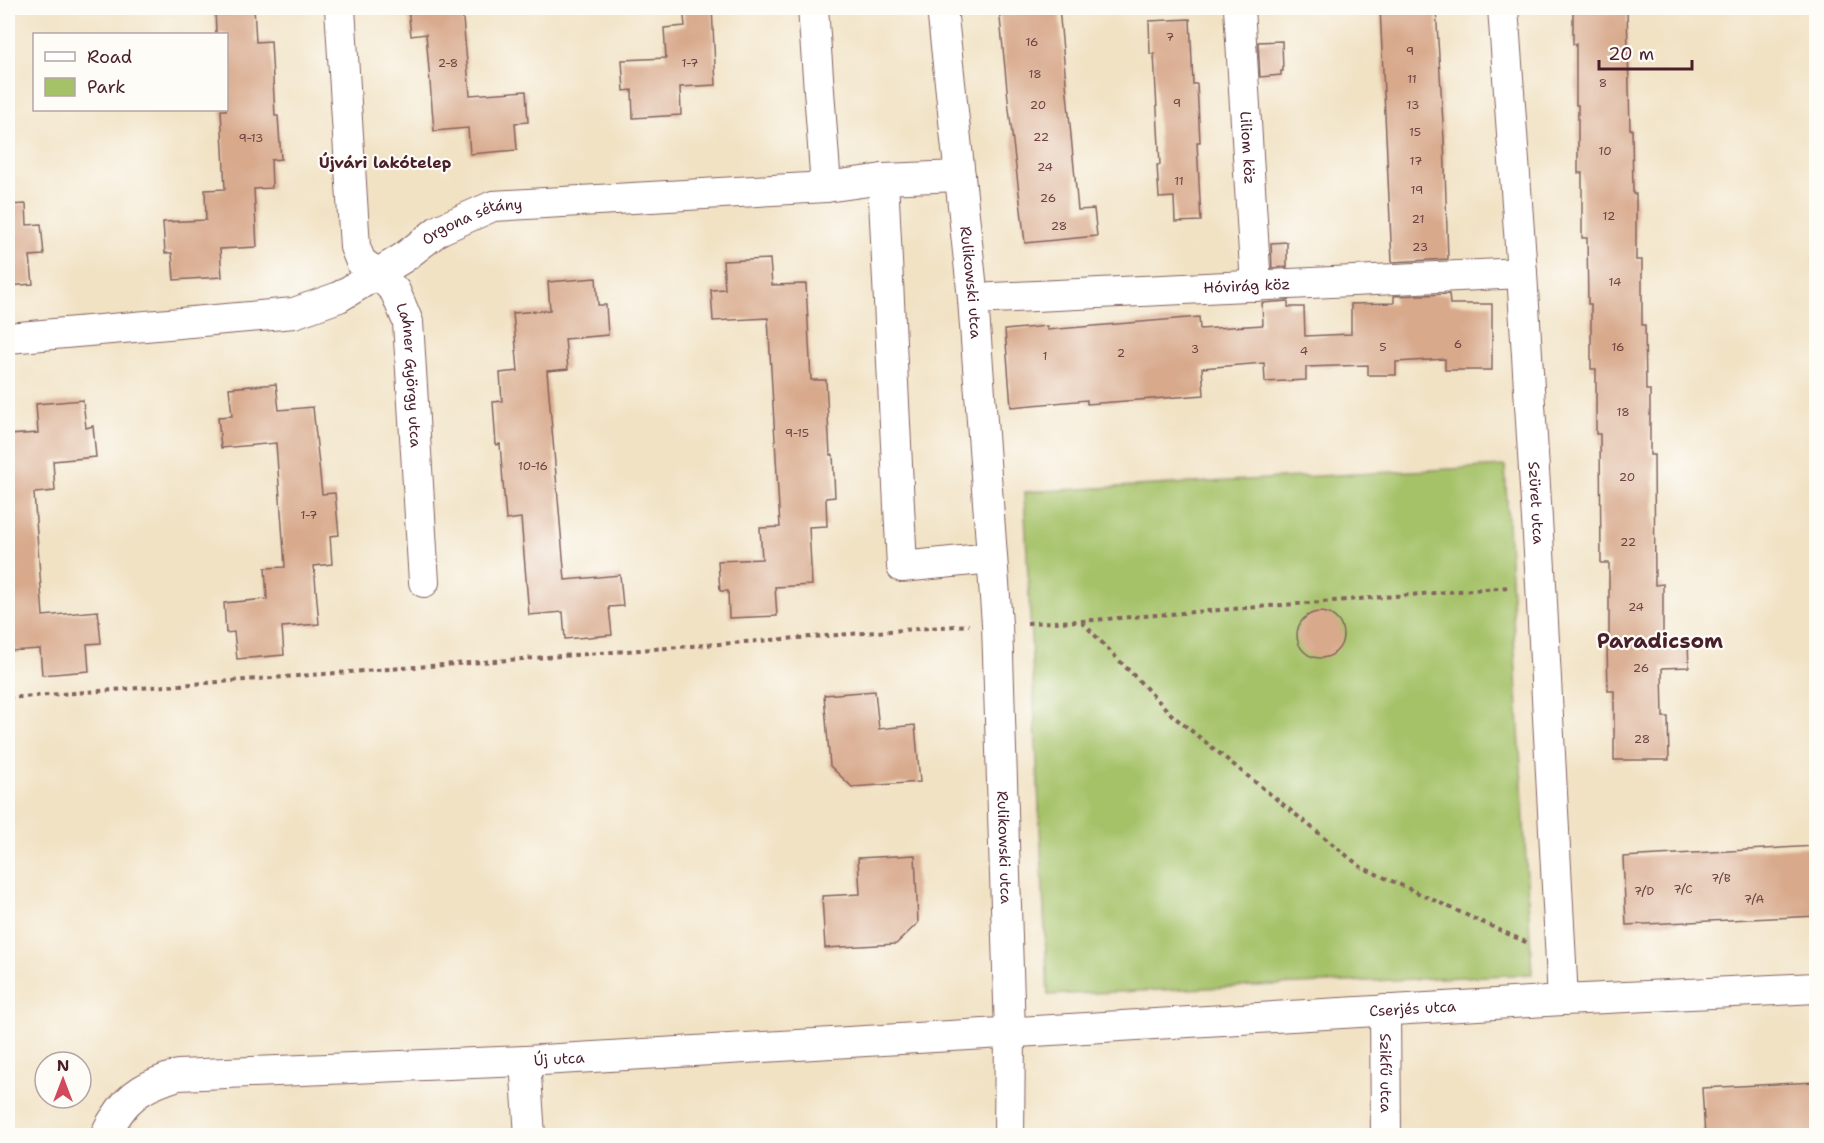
<svg xmlns="http://www.w3.org/2000/svg" width="1824" height="1143" font-family="'Shantell Sans',sans-serif">
<style>
.green{fill:#a6c269;stroke:#78704a;stroke-width:1.5}
.building{fill:#d8a98b}
.lines{fill:none;stroke-linecap:round;stroke-linejoin:round}
.minor-casing{stroke:#846361;stroke-width:32}
.path{stroke:#846361;stroke-width:4;stroke-dasharray:4.5 4.5;stroke-linecap:butt}
.minor{stroke:#fff;stroke-width:30}
.labels{text-anchor:middle;dominant-baseline:central;stroke-width:4.5;stroke-linejoin:round;paint-order:stroke}
.number-label{font-size:12px;fill:#6e4243}
.street-label{font-size:15px;fill:#4a1f2b;stroke:#fdfcf7}
.neighbourhood-label{font-size:16px;font-weight:bold;fill:#4a1f2b;stroke:#fdfcf7}
.district-label{font-size:21px;font-weight:bold;fill:#4a1f2b;stroke:#fdfcf7}
</style>
<rect width="100%" height="100%" fill="#fdfcf7"/>
<filter id="ink" filterUnits="userSpaceOnUse"><feTurbulence type="fractalNoise" baseFrequency=".0167" numOctaves="2"/><feDisplacementMap in="SourceGraphic" scale="12" xChannelSelector="R" yChannelSelector="G"/><feConvolveMatrix kernelMatrix="1 2 1 2 8 2 1 2 1" color-interpolation-filters="sRGB"/></filter>
<filter id="wash" filterUnits="userSpaceOnUse"><feTurbulence type="fractalNoise" baseFrequency=".008" numOctaves="4" result="noise"/><feDisplacementMap in="SourceGraphic" scale="24" xChannelSelector="R" yChannelSelector="G"/><feGaussianBlur stdDeviation="1.35" result="paint"/><feColorMatrix in="noise" values="0 0 0 0 0 0 0 0 0 0 0 0 0 0 0 0 0 1.4 0 .05"/><feComposite in="paint" operator="in"/></filter>
<g filter="url(#wash)">
<rect width="100%" height="100%" fill="#f1e2c4"/>
<path class="green" d="M 1505,466 L 1532,974 L 1048,995 L 1024,492 Z"/>
<g id="blocks">
<path class="building" d="M 215,8 L 254,8 L 256,42 L 271,41 L 275,116 L 278,116 L 281,159 L 271,160 L 272,188 L 254,189 L 257,247 L 220,249 L 222,277 L 174,280 L 172,253 L 165,253 L 163,222 L 206,220 L 205,190 L 225,189 L 221,110 L 226,110 L 226,34 L 216,34 Z
M 408,8 L 462,8 L 470,95 L 526,91 L 528,122 L 515,123 L 517,150 L 470,154 L 468,128 L 434,131 L 426,34 L 411,36 Z
M 683,8 L 712,8 L 716,85 L 680,87 L 681,115 L 633,118 L 632,90 L 624,91 L 622,60 L 666,58 L 664,28 L 685,26 Z
M 999,8 L 1059,8 L 1078,210 L 1094,209 L 1097,236 L 1025,243 L 1009,109 Z
M 1380,8 L 1436,8 L 1444,139 L 1448,259 L 1392,262 Z
M 1573,8 L 1627,8 L 1630,129 L 1632,129 L 1633,194 L 1636,194 L 1636,260 L 1642,260 L 1642,325 L 1645,325 L 1646,390 L 1650,390 L 1650,455 L 1654,455 L 1655,585 L 1663,584 L 1663,644 L 1688,644 L 1689,667 L 1662,668 L 1663,717 L 1668,717 L 1669,760 L 1614,760 L 1614,691 L 1608,691 L 1607,646 L 1609,646 L 1609,563 L 1601,563 L 1600,434 L 1596,434 L 1596,369 L 1591,369 L 1591,304 L 1588,304 L 1587,238 L 1582,238 L 1582,173 L 1578,173 L 1578,105 L 1576,105 L 1576,44 L 1573,44 Z
M 1190,19 L 1193,84 L 1197,84 L 1200,142 L 1197,142 L 1201,221 L 1175,222 L 1174,197 L 1159,198 L 1157,165 L 1160,165 L 1154,54 L 1150,54 L 1149,21 Z
M 1282,41 L 1283,71 L 1281,71 L 1281,75 L 1260,77 L 1258,42 Z
M 26,204 L 27,225 L 41,224 L 44,255 L 30,256 L 33,284 L 8,286 L 8,205 Z
M 1287,242 L 1287,267 L 1272,268 L 1271,243 Z
M 770,259 L 772,285 L 806,284 L 811,380 L 826,380 L 830,455 L 833,455 L 835,497 L 826,498 L 827,526 L 809,527 L 812,585 L 775,587 L 777,616 L 729,618 L 728,591 L 720,591 L 718,561 L 762,559 L 760,528 L 780,527 L 768,318 L 713,321 L 711,290 L 725,289 L 723,261 Z
M 596,278 L 598,305 L 606,305 L 608,335 L 565,339 L 568,369 L 547,371 L 565,580 L 620,575 L 623,606 L 609,607 L 612,635 L 565,639 L 563,612 L 529,615 L 521,518 L 506,520 L 500,444 L 496,445 L 493,402 L 502,401 L 500,373 L 518,371 L 513,313 L 550,310 L 548,282 Z
M 1449,294 L 1450,304 L 1492,304 L 1492,370 L 1445,370 L 1445,359 L 1396,362 L 1396,375 L 1368,375 L 1368,365 L 1306,367 L 1306,380 L 1265,382 L 1264,363 L 1202,368 L 1204,395 L 1087,404 L 1087,400 L 1011,407 L 1005,330 L 1047,326 L 1047,330 L 1199,317 L 1200,329 L 1263,325 L 1262,303 L 1288,301 L 1288,307 L 1304,307 L 1305,336 L 1351,334 L 1351,304 L 1394,303 L 1394,296 Z
M 276,384 L 279,410 L 313,407 L 322,494 L 335,493 L 339,535 L 330,536 L 332,564 L 314,566 L 319,624 L 282,627 L 284,655 L 237,659 L 234,632 L 226,633 L 224,603 L 267,599 L 265,568 L 285,567 L 276,443 L 221,448 L 218,417 L 232,416 L 229,388 Z
M 83,400 L 86,428 L 93,426 L 96,457 L 53,461 L 55,491 L 34,493 L 43,616 L 98,611 L 101,643 L 87,644 L 89,671 L 42,675 L 40,649 L 8,651 L 8,435 L 38,433 L 36,404 Z
M1297 635a23 23 0 1 1 46 0a23 23 0 1 1-46 0Z
M 875,691 L 879,729 L 915,725 L 920,782 L 852,787 L 830,766 L 824,695 Z
M 1816,846 L 1816,916 L 1626,925 L 1623,857 Z
M 915,855 L 918,923 L 896,944 L 825,948 L 822,896 L 860,894 L 858,858 Z
M 1816,1082 L 1816,1136 L 1705,1136 L 1702,1088 Z"/>
</g>
</g>
<g filter="url(#ink)">
<use href="#blocks" fill-opacity="0" stroke="#846361" stroke-width="1.5"/>
<g class="lines">
<g class="minor-casing">
<g id="minor">
<path id="s1" d="M 340,8 L 355,247 L 361,262 L 377,273 L 395,291 L 408,322 L 424,582"/>
<path d="M 813,8 L 826,187"/>
<path id="s2" d="M 942,8 L 973,299 L 997,624 L 1010,1032 L 1009,1136"/>
<path id="s3" d="M 1239,8 L 1256,286"/>
<path id="s4" d="M 1503,8 L 1522,273 L 1541,585 L 1563,1000"/>
<path d="M 883,179 L 902,567 L 992,558"/>
<path id="s5" d="M 973,299 L 1522,273"/>
<path id="s6" d="M 8,338 L 294,313 L 339,297 L 403,258 L 439,230 L 493,206 L 826,187 L 883,179 L 960,176"/>
<path id="s7" d="M 1385,1010 L 1386,1136"/>
<path d="M 525,1061 L 530,1136"/>
<path id="s8" d="M 106,1136 C 107,1129 111,1124 115,1118 C 131,1092 150,1084 178,1075 L 525,1061 L 1563,1000 L 1816,988"/>
</g>
</g>
<path class="path" d="M 1082,622 L 1173,716 L 1361,867 L 1528,943
M 1027,623 L 1081,621 L 1510,587
M 8,698 L 969,625"/>
<use href="#minor" class="minor"/>
</g>
</g>
<g class="labels">
<g class="number-label">
<text x="1170" y="37">7</text>
<text x="1032" y="42">16</text>
<text x="1410" y="51">9</text>
<text x="448" y="63">2-8</text>
<text x="690" y="63">1-7</text>
<text x="1035" y="74">18</text>
<text x="1412" y="79">11</text>
<text x="1603" y="83">8</text>
<text x="1177" y="103">9</text>
<text x="1038" y="105">20</text>
<text x="1413" y="105">13</text>
<text x="1415" y="132">15</text>
<text x="1041" y="137">22</text>
<text x="251" y="138">9-13</text>
<text x="1605" y="151">10</text>
<text x="1416" y="161">17</text>
<text x="1045" y="167">24</text>
<text x="1179" y="181">11</text>
<text x="1417" y="190">19</text>
<text x="1048" y="198">26</text>
<text x="1609" y="216">12</text>
<text x="1418" y="219">21</text>
<text x="1059" y="226">28</text>
<text x="1420" y="247">23</text>
<text x="1615" y="282">14</text>
<text x="1458" y="344">6</text>
<text x="1383" y="347">5</text>
<text x="1618" y="347">16</text>
<text x="1195" y="349">3</text>
<text x="1304" y="351">4</text>
<text x="1121" y="353">2</text>
<text x="1045" y="356">1</text>
<text x="1623" y="412">18</text>
<text x="797" y="433">9-15</text>
<text x="533" y="466">10-16</text>
<text x="1627" y="477">20</text>
<text x="309" y="515">1-7</text>
<text x="1628" y="542">22</text>
<text x="1636" y="607">24</text>
<text x="1641" y="668">26</text>
<text x="1642" y="739">28</text>
<text x="1721" y="878">7/B</text>
<text x="1683" y="889">7/C</text>
<text x="1644" y="891">7/D</text>
<text x="1754" y="899">7/A</text>
</g>
<g class="street-label">
<text stroke="none"><textPath href="#s3" startOffset="140">Liliom köz</textPath></text>
<text stroke="none"><textPath href="#s6" startOffset="490">Orgona sétány</textPath></text>
<text stroke="none"><textPath href="#s2" startOffset="276">Rulikowski utca</textPath></text>
<text stroke="none"><textPath href="#s5" startOffset="274">Hóvirág köz</textPath></text>
<text stroke="none"><textPath href="#s1" startOffset="387">Lahner György utca</textPath></text>
<text stroke="none"><textPath href="#s4" startOffset="496">Szüret utca</textPath></text>
<text stroke="none"><textPath href="#s2" startOffset="842">Rulikowski utca</textPath></text>
<text stroke="none"><textPath href="#s8" startOffset="1335">Cserjés utca</textPath></text>
<text stroke="none"><textPath href="#s8" startOffset="480">Új utca</textPath></text>
<text stroke="none"><textPath href="#s7" startOffset="63">Szikfű utca</textPath></text>
</g>
<g class="neighbourhood-label">
<text x="385" y="162">Újvári lakótelep</text>
</g>
<g class="district-label">
<text x="1660" y="641">Paradicsom</text>
</g>
</g>
<rect width="1824" height="1143" fill="none" stroke="#fdfcf7" stroke-width="30"/>
<rect x="33" y="33" width="195" height="78" fill="#fdfcf7" stroke="#b5a4a5" stroke-width="1.5"/>
<rect x="45" y="52" width="30" height="9" fill="#ffffff" stroke="#b5a4a5" stroke-width="1.5"/>
<text x="87" y="63" font-size="18" fill="#4a1f2b">Road</text>
<rect x="45" y="78" width="30" height="18" fill="#a6c269" stroke="#b5a4a5" stroke-width="1.5"/>
<text x="87" y="93" font-size="18" fill="#4a1f2b">Park</text>
<g transform="translate(63 1080)"><circle r="28" fill="#fdfcf7" stroke="#b5a4a5" stroke-width="1.5"/>
<path d="M0-4.5L10 22L0 15L-10 22Z" fill="#d1495b"/>
<text y="-9" font-size="16" font-weight="bold" text-anchor="middle" fill="#4a1f2b">N</text>
</g>
<path d="M1599 60v9h93v-9" fill="none" stroke="#4a1f2b" stroke-width="3"/>
<text x="1608" y="60" font-size="18" fill="#4a1f2b" stroke="#fdfcf7" stroke-width="4.5" paint-order="stroke">20 m</text>
</svg>
